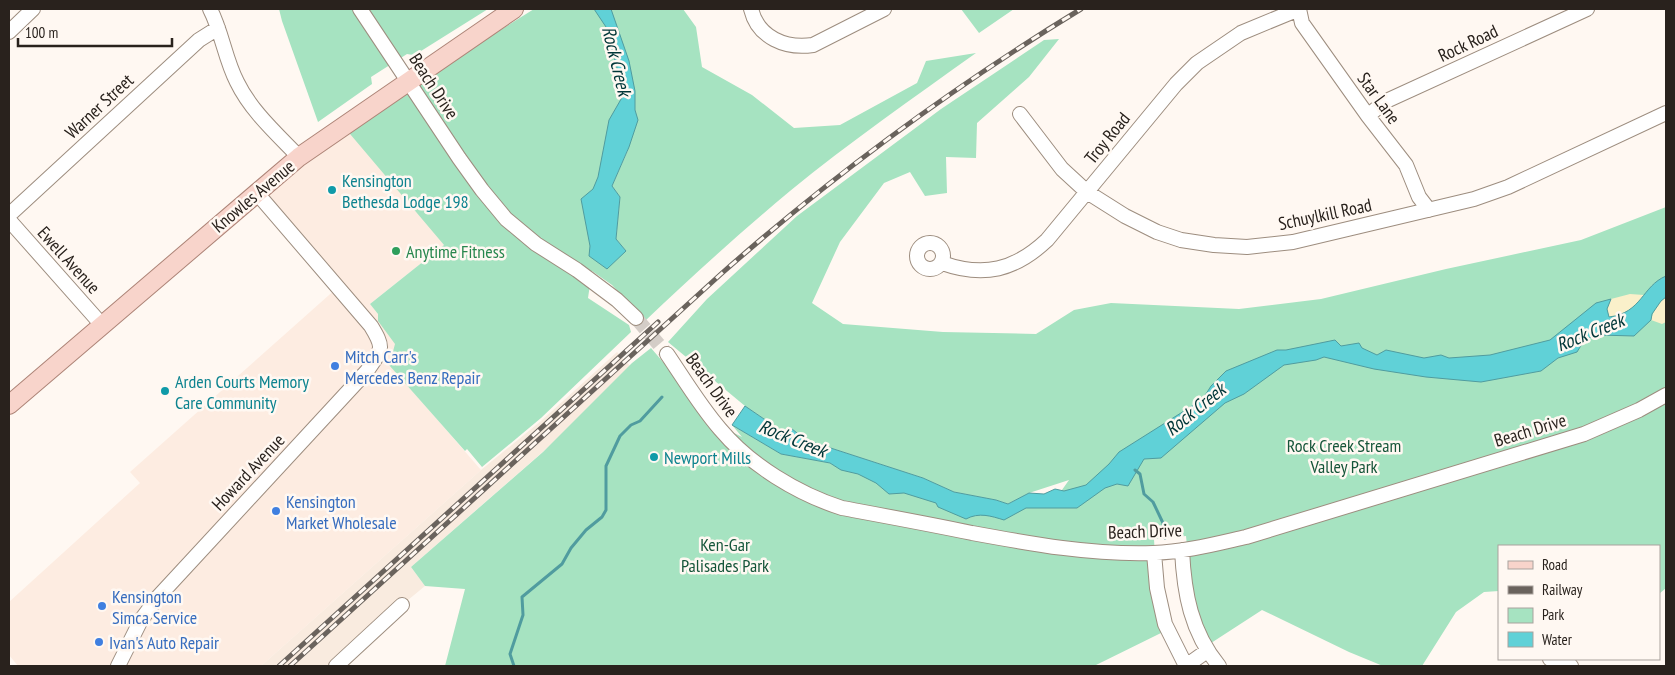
<svg xmlns="http://www.w3.org/2000/svg" width="1675" height="675" font-family="'PT Sans Narrow',sans-serif">
<style>
.industrial{fill:#fdece1}
.built{fill:#f9ebdf}
.green{fill:#a6e3c1;fill-rule:evenodd}
.sand{fill:#faf0ca}
.water{fill:#60d1d7;stroke:#509c9f}
.lines{fill:none;stroke-linecap:round;stroke-linejoin:round}
.stream{stroke:#509c9f;stroke-width:3}
.minor-tunnel{stroke:#d4cdc7;stroke-width:14;stroke-dasharray:14 7;stroke-linecap:butt}
.minor-casing{stroke:#9d8d7f;stroke-width:16}
.major-casing{stroke:#ad8477;stroke-width:20}
.minor{stroke:#fff;stroke-width:14}
.major{stroke:#f8d4cb;stroke-width:18}
.rail-casing{stroke:#6a635d;stroke-width:5}
.rail{stroke:#fff8f2;stroke-width:3;stroke-dasharray:9;stroke-linecap:butt}
.culture-dot{fill:#0f9aa8;stroke:#fff8f2;stroke-width:2}
.leisure-dot{fill:#2e9e5b;stroke:#fff8f2;stroke-width:2}
.shop-dot{fill:#3f7fe0;stroke:#fff8f2;stroke-width:2}
.labels{text-anchor:middle;dominant-baseline:central;stroke-width:5;stroke-linejoin:round;paint-order:stroke}
.street-label{font-size:18px;fill:#29221d;stroke:#fff8f2}
.culture-label{font-size:18px;fill:#0d838f;stroke:#fff8f2;text-anchor:start}
.leisure-label{font-size:18px;fill:#27864d;stroke:#fff8f2;text-anchor:start}
.shop-label{font-size:18px;fill:#366cbe;stroke:#fff8f2;text-anchor:start}
.park-label{font-size:18px;fill:#155539;stroke:#fff8f2}
.water-label{font-size:19px;font-style:italic;fill:#003638;stroke:#fff8f2}
</style>
<rect width="100%" height="100%" fill="#fff8f2"/>
<path class="industrial" d="M 350,121 L 444,245 L 370,304 L 405,348 L 390,365 L 481,470 L 261,666 L 18,666 L 9,655 L 9,602 L 140,483 L 130,472 L 338,287 L 256,192 Z"/>
<path class="built" d="M 617,352 L 635,371 L 411,567 L 425,586 L 402,605 L 336,666 L 261,666 L 481,470 L 541,421 Z"/>
<path class="green" d="M 279,9 L 488,9 L 421,51 L 413,55 L 407,54 L 371,77 L 372,84 L 318,122 L 282,21 Z
M 534,9 L 683,9 L 696,27 L 702,67 L 752,95 L 794,128 L 840,125 L 917,83 L 926,61 L 976,53 C 913,98 850,142 790,191 C 740,233 692,276 645,321 L 612,285 L 592,271 L 588,298 L 629,325 L 631,332 L 541,418 L 482,467 L 467,449 L 465,451 L 389,365 L 393,361 L 391,359 L 395,344 L 378,321 L 378,314 L 370,304 L 444,245 L 345,128 ZM 625,134 L 628,150 L 612,186 L 620,197 L 616,239 L 626,251 L 618,257 L 597,232 Z
M 961,9 L 1014,9 L 979,33 Z
M 1059,39 L 1029,77 L 977,123 L 976,158 L 946,157 L 947,193 L 925,196 L 910,172 L 884,183 L 840,242 L 812,303 L 843,324 L 943,332 L 1036,334 L 1074,310 L 1111,303 L 1239,309 L 1321,299 L 1446,269 L 1581,240 L 1666,207 L 1666,588 L 1659,594 L 1659,546 L 1499,546 L 1499,591 L 1484,592 L 1456,612 L 1422,666 L 1383,666 L 1349,652 L 1262,610 L 1208,645 L 1193,606 L 1186,536 L 1154,539 L 1156,576 L 1163,632 L 1094,666 L 445,666 L 465,589 L 425,586 L 411,567 L 543,452 L 632,363 L 651,348 L 675,376 L 701,416 L 708,411 L 734,433 L 742,437 L 732,425 L 781,454 L 830,463 L 840,469 L 1026,508 L 1050,507 L 1069,480 L 1029,493 L 1008,504 L 996,500 L 954,492 L 923,478 L 806,440 L 792,429 L 783,432 L 745,406 L 668,342 L 707,299 L 797,216 L 941,109 L 1044,40 Z"/>
<path class="sand" d="M 1630,294 L 1644,295 C 1637,309 1623,315 1609,317 L 1607,309 L 1611,299 Z
M 1666,297 L 1666,322 L 1662,324 L 1651,320 C 1653,311 1659,302 1666,297 Z"/>
<path class="water" d="M 594,9 L 611,9 L 629,61 L 635,91 L 635,110 L 638,120 L 629,147 L 612,186 L 620,197 L 616,239 L 626,251 L 607,269 L 589,256 L 590,246 L 581,199 L 593,189 L 598,177 L 609,120 L 624,94 L 606,27 Z
M 1666,276 L 1666,297 L 1661,301 L 1652,314 L 1651,320 L 1634,336 L 1599,335 L 1585,339 L 1577,352 L 1558,358 L 1541,371 L 1481,382 L 1426,377 L 1374,369 L 1324,357 L 1316,360 L 1284,365 L 1244,394 L 1225,403 L 1161,458 L 1144,459 L 1128,486 L 1117,484 L 1105,488 L 1077,508 L 1026,508 L 1004,520 C 991,516 979,512 966,519 L 938,507 L 936,503 L 904,493 L 889,494 L 876,483 L 858,474 L 841,470 L 830,463 L 781,454 L 732,425 L 745,406 L 783,432 L 792,429 L 806,440 L 923,478 L 954,492 L 996,500 L 1008,504 L 1029,493 L 1044,494 L 1055,489 L 1064,491 L 1086,485 L 1109,464 L 1119,452 L 1192,406 L 1204,397 L 1211,386 L 1226,371 L 1277,350 L 1286,350 L 1335,340 L 1341,346 L 1359,343 L 1362,348 L 1377,355 L 1386,350 L 1424,358 L 1441,355 L 1449,358 L 1490,355 L 1550,340 L 1596,303 L 1611,299 L 1607,309 L 1609,317 C 1642,313 1642,286 1666,276 Z"/>
<g class="lines">
<path class="stream" d="M 1135,470 L 1140,474 L 1144,494 L 1153,502 L 1163,523 L 1165,538
M 514,666 L 510,654 L 523,615 L 522,597 L 562,564 L 571,548 L 586,530 L 602,517 L 606,510 L 606,466 L 620,436 L 631,425 L 640,421 L 662,397"/>
<path class="minor-tunnel" d="M 636,318 L 667,354"/>
<g class="minor-casing">
<path id="minor" d="M 210,9 C 222,32 225,59 237,82 C 251,111 277,134 299,157
M 360,9 L 459,158 L 482,190 L 506,219 L 536,244 L 577,270 L 617,300 L 636,318
M 751,9 C 758,38 786,49 813,45 L 884,9
M 1299,9 L 1302,23 L 1368,116 L 1406,165 L 1419,197 L 1429,210
M 9,32 L 33,9
M 1020,114 L 1062,169 L 1087,192 L 1125,216 L 1157,232 L 1181,240 L 1214,245 L 1247,247 L 1293,242 L 1474,199 L 1508,187 L 1666,113
M 1368,116 L 1384,102 L 1587,9
M 9,215 L 199,40 L 218,28
M 9,220 L 102,325
M917 256a13 13 0 1 1 26 0a13 13 0 1 1-26 0Z
M 942,263 C 984,278 1015,270 1047,240 L 1176,84 L 1197,63 L 1241,33 L 1299,9
M 667,354 C 684,379 700,406 720,429 C 750,465 798,494 842,508 C 885,516 929,524 972,533 C 1032,544 1092,555 1153,553 C 1185,552 1215,544 1246,537 L 1584,434 L 1639,410 L 1666,395
M 1182,550 C 1184,593 1191,632 1219,666
M 1154,553 L 1157,588 L 1165,624 L 1186,666
M 1550,659 L 1571,666
M 118,666 L 141,620 L 158,597 L 367,371 C 382,349 385,349 371,326 L 256,192
M 336,666 L 402,605
M 1186,666 L 1207,651"/>
</g>
<g class="major-casing">
<path id="major" d="M 9,405 L 299,157 L 514,9"/>
</g>
<use href="#minor" class="minor"/>
<use href="#major" class="major"/>
<g class="rail-casing">
<path id="rail" d="M 279,666 L 658,322
M 290,666 L 721,274 C 833,175 953,87 1081,9"/>
</g>
<use href="#rail" class="rail"/>
</g>
<g class="culture-dot">
<circle cx="332" cy="190" r="5"/>
<circle cx="165" cy="391" r="5"/>
<circle cx="654" cy="457" r="5"/>
</g>
<circle class="leisure-dot" cx="396" cy="251" r="5"/>
<g class="shop-dot">
<circle cx="335" cy="366" r="5"/>
<circle cx="276" cy="511" r="5"/>
<circle cx="102" cy="606" r="5"/>
<circle cx="99" cy="642" r="5"/>
</g>
<g class="labels">
<g class="street-label">
<text transform="translate(1468 43) rotate(-25)">Rock Road</text>
<text transform="translate(434 86) rotate(57)">Beach Drive</text>
<text transform="translate(1379 98) rotate(54)">Star Lane</text>
<text transform="translate(99 106) rotate(-43)">Warner Street</text>
<text transform="translate(1107 138) rotate(-51)">Troy Road</text>
<text transform="translate(253 196) rotate(-40)">Knowles Avenue</text>
<text transform="translate(1325 214) rotate(-12)">Schuylkill Road</text>
<text transform="translate(69 260) rotate(48)">Ewell Avenue</text>
<text transform="translate(712 385) rotate(54)">Beach Drive</text>
<text transform="translate(1530 430) rotate(-17)">Beach Drive</text>
<text transform="translate(248 472) rotate(-47)">Howard Avenue</text>
<text transform="translate(1145 531) rotate(-2)">Beach Drive</text>
</g>
<g class="culture-label">
<text x="342" y="180">Kensington<tspan x="342" dy="21">Bethesda Lodge 198</tspan></text>
<text x="175" y="381">Arden Courts Memory<tspan x="175" dy="21">Care Community</tspan></text>
<text x="664" y="457">Newport Mills</text>
</g>
<g class="leisure-label">
<text x="406" y="251">Anytime Fitness</text>
</g>
<g class="shop-label">
<text x="345" y="356">Mitch Carr's<tspan x="345" dy="21">Mercedes Benz Repair</tspan></text>
<text x="286" y="501">Kensington<tspan x="286" dy="21">Market Wholesale</tspan></text>
<text x="112" y="596">Kensington<tspan x="112" dy="21">Simca Service</tspan></text>
<text x="109" y="642">Ivan's Auto Repair</text>
</g>
<g class="park-label">
<text x="1344" y="445">Rock Creek Stream<tspan x="1344" dy="21">Valley Park</tspan></text>
<text x="725" y="544">Ken-Gar<tspan x="725" dy="21">Palisades Park</tspan></text>
</g>
<g class="water-label">
<text transform="translate(617 61) rotate(76)">Rock Creek</text>
<text transform="translate(1590 332) rotate(-22)">Rock Creek</text>
<text transform="translate(1195 409) rotate(-39)">Rock Creek</text>
<text transform="translate(793 438) rotate(22)">Rock Creek</text>
</g>
</g>
<rect width="1675" height="675" fill="none" stroke="#29221d" stroke-width="20"/>
<rect x="1498" y="545" width="162" height="115" fill="#fff8f2" stroke="#a9a29d"/>
<rect x="1508" y="561" width="25" height="8" fill="#f8d4cb" stroke="#a9a29d"/>
<text x="1542" y="570" font-size="15" fill="#29221d">Road</text>
<rect x="1508" y="586" width="25" height="8" fill="#6a635d" stroke="#a9a29d"/>
<text x="1542" y="595" font-size="15" fill="#29221d">Railway</text>
<rect x="1508" y="608" width="25" height="15" fill="#a6e3c1" stroke="#a9a29d"/>
<text x="1542" y="620" font-size="15" fill="#29221d">Park</text>
<rect x="1508" y="632" width="25" height="15" fill="#60d1d7" stroke="#a9a29d"/>
<text x="1542" y="645" font-size="15" fill="#29221d">Water</text>
<path d="M18 38v8h154v-8" fill="none" stroke="#29221d" stroke-width="2.5"/>
<text x="25" y="38" font-size="15" fill="#29221d" stroke="#fff8f2" stroke-width="4" paint-order="stroke">100 m</text>
</svg>
